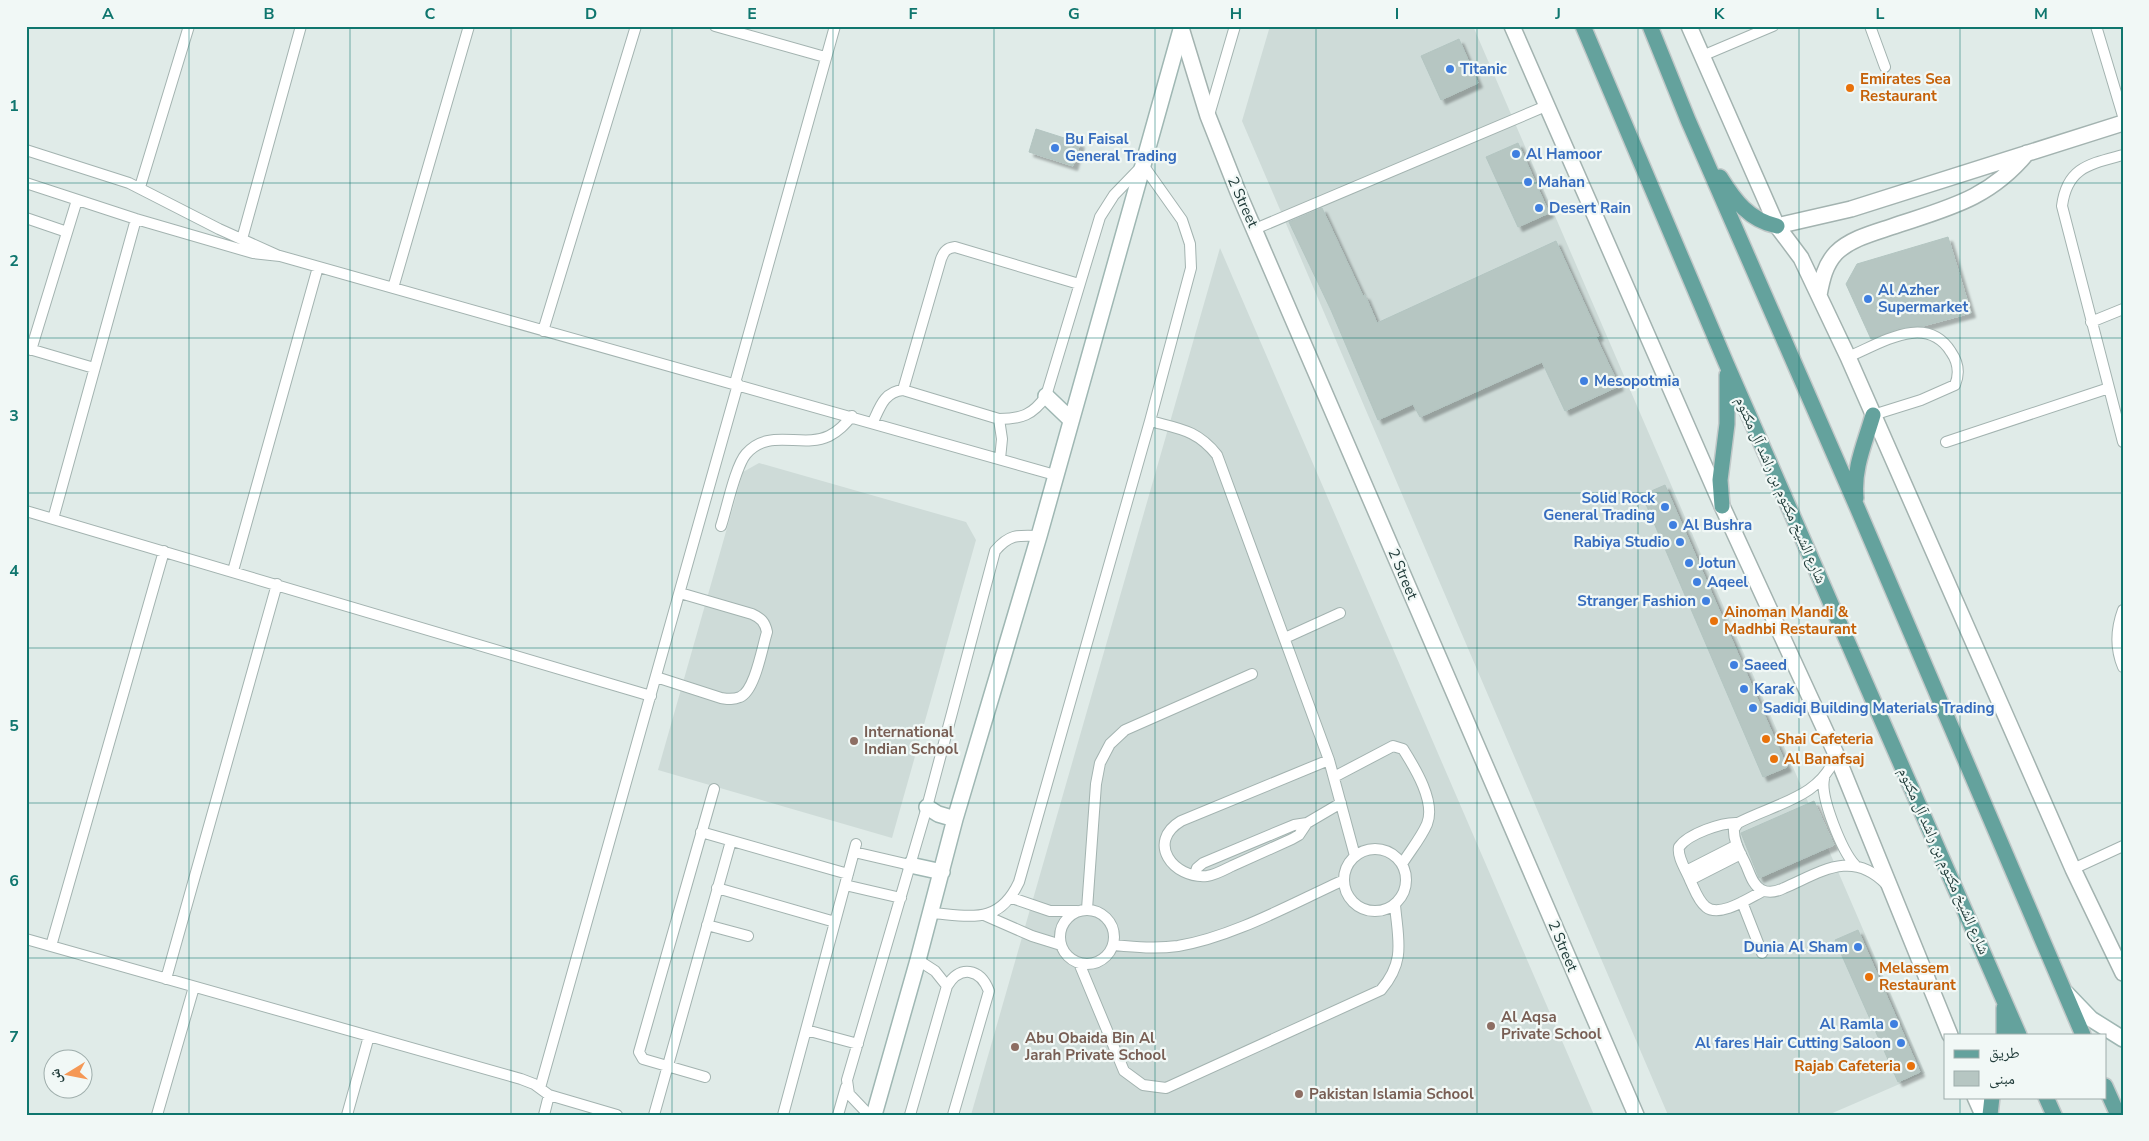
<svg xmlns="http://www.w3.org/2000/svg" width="2149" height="1141" font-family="'Nunito Sans','Noto Naskh Arabic',sans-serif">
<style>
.built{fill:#cedbd8}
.building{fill:#b6c6c2;stroke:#b3c5c1;filter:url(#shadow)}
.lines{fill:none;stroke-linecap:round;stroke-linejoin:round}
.lane-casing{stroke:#a3b3b0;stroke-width:12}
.street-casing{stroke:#a3b3b0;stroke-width:18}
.secondary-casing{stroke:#9fb7b3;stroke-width:18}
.primary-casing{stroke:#c1c8c8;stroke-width:18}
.lane{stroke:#fff;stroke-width:10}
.street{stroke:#fff;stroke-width:15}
.secondary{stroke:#fff;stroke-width:15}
.primary{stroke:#64a29d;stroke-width:15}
.grid{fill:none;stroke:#0f766e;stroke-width:1;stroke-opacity:0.55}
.shop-dot{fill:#3f7fe0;stroke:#f1f8f6;stroke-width:2}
.food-dot{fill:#e8710a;stroke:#f1f8f6;stroke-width:2}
.education-dot{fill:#8d6e63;stroke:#f1f8f6;stroke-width:2}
.labels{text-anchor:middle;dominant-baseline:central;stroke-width:4.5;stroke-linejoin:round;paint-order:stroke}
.shop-label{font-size:15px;font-weight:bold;fill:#366cbe;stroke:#f1f8f6;text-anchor:start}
.food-label{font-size:15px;font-weight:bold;fill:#c56008;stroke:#f1f8f6;text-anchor:start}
.street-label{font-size:15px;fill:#213c3a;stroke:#f1f8f6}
.education-label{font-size:15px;font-weight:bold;fill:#785e54;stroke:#f1f8f6;text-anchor:start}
.neatline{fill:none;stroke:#0f766e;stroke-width:2}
.grid-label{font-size:16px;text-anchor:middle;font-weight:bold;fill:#0f766e}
</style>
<defs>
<filter id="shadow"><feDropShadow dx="4.5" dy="4.5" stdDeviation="1" flood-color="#0004"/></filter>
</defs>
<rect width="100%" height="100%" fill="#e0ebe8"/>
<path class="built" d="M 1270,26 L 1473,26 L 1925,1073 L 1828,1115 L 1668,1115 L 1242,121 Z
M 1220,248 L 1594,1115 L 971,1115 Z
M 759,463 L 966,522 L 976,540 L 892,838 L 658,770 L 743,472 Z"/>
<path class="building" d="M 1459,39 L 1478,83 L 1441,100 L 1421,56 Z
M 1036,129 L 1080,143 L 1073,166 L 1029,152 Z
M 1518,143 L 1549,213 L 1518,227 L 1486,157 Z
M 1322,208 L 1363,296 L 1365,295 L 1377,323 L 1556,241 L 1599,336 L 1596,337 L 1619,386 L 1565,411 L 1542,362 L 1420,417 L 1413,404 L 1378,420 L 1331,310 L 1289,222 Z
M 1948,237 L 1971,313 L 1923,326 L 1900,328 L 1871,339 L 1846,284 L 1857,264 Z
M 1665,485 L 1787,767 L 1763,777 L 1642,495 Z
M 1814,801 L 1834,845 L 1759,878 L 1741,833 Z
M 1858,930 L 1920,1072 L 1898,1082 L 1835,940 Z"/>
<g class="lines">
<g class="lane-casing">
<path id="lane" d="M 715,26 L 825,57
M 1870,26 L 1885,67
M 2096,26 L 2123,116
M 1702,56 L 1773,26
M 1209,115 L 1235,26
M 26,150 L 129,183 L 219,229 L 279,256
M 2123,155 C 2090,164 2067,167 2062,206 L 2123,442
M 26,183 L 136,219 L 253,253 L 280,256 L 1055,475
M 140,187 L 189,26
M 26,218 L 67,232
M 1255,229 L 1546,106
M 242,239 L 301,26
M 393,288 L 469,26
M 2091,322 L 2123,309
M 543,331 L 636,26
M 26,348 L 94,368
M 31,350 L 77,200
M 1848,357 C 1880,344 1926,312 1951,352 C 1958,362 1960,373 1955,385 L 1921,400 L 1873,415
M 735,383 L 835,26
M 903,390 L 941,259 C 944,251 947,248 955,247 L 1079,284
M 999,419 L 1002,439 L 1000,459
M 1150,421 C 1180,429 1197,430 1217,455 L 1329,760 L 1355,856
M 873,422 C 880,407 884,392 903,390 L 999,419 C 1021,419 1033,415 1046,396 L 1100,217 L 1114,195 L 1143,165 L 1182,220 L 1190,244 L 1191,268 L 1150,421 L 1019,882 C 999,925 971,916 931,913
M 1946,442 L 2109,388
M 26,511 L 651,696
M 53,519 L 136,219
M 721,526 C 727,508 735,467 746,454 C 769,427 802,449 829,436 C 839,431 845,424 852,416
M 233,571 L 318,267
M 2123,610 C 2116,629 2115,648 2123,667
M 1285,638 L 1340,613
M 656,677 L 721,698 C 728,699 733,700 740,697 C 755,691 762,648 767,632 C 765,622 761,618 752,614 L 680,593
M 1836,754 C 1823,797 1774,804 1738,823 L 1734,829 C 1733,841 1741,854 1746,865 C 1750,874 1753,886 1762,890 C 1770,894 1778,891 1784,888 C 1821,872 1852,849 1886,884
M 1334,777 L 1393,746 L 1403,749 C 1415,768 1436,802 1427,824 C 1421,838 1410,851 1402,864
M 1824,779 C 1820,797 1842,851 1855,865
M 1307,823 L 1299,835 L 1292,839 C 1272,848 1252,857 1232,866 C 1224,870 1215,875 1207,876 C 1173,879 1146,842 1181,821 L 1329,760
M 1738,823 C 1722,822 1688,834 1679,847 C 1677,857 1686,870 1690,880 C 1694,888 1698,901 1706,907 C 1720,918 1749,898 1763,891
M 701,832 L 848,874
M1344 880a31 31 0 1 1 62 0a31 31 0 1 1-62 0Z
M 854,852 L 910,865
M 2073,869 L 2123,846
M 1686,871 L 1737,845
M 1195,874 L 1197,868 L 1203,863 L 1294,825 L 1307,823 L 1341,803
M 1690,880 L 1741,854
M 845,885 L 901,898
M 717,888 L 835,922
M 1012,898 L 1050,911 L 1077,911
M 1742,902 L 1762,953
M 1087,909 L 1096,784 L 1100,763 L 1110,744 L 1125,730 L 1252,674
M1060 937a27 27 0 1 1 54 0a27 27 0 1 1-54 0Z
M 984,915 L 1032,936 L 1061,945
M 707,925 L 748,936
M 26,939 L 521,1079 L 534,1084 L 549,1095 L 617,1115
M 1113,945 C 1135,947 1156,949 1178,946 C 1233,937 1293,903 1344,880
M 51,946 L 164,551
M 918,960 L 935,971 L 947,986
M 1079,963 L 1124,1071 L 1143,1085 L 1166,1088 L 1381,990 C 1406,961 1398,940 1395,905
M 166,979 L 277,584
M 806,1030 L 858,1044
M 705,1077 L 643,1059 L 639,1052 L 714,789
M 540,1088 L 738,384
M 157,1115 L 194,987
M 347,1115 L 369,1036
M 544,1115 L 549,1095
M 654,1115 L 731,841
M 783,1115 L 856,844
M 838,1115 L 846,1087
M 869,1115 L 849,1094 L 847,1080 L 927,807 L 995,551 C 1009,534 1018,535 1039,536
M 910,1115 L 947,986 C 960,965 980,968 989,991 L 953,1115"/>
</g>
<g class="street-casing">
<path id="street" d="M 1512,26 L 1722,506 L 1836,754 L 1950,1035
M 1689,26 L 1777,226 L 1801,258 L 1848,357 L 2073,869 L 2123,973
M 1181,28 L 1208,116 L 1238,192 L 1636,1115
M 1777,226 L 1851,209 L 2123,123
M 1819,295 C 1822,279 1825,265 1836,253 C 1850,239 1873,233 1891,227 C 1947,208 1988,200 2027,153
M 1975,1097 L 1983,1115"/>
</g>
<g class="secondary-casing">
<path id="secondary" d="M 1046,396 L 1070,419
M 927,807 L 938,814 L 955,819
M 910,865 L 942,872
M 2066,993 L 2091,1019 L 2123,1039
M 874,1115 L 918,960 L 955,819 L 1039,536 L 1182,26"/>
</g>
<g class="primary-casing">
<path id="primary" d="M 1583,26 L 1726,363 L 2019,1035
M 1650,26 L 1688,120 L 1857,507 L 2083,1035
M 1720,177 C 1735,201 1749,220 1777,226
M 1856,498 C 1853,468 1865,443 1873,415
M 1722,506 L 1720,480 L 1727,424 L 1727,375
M 2004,1008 L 2004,1035
M 2105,1086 L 2118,1115
M 2046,1097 L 2054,1115
M 1990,1115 L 1992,1097"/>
</g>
<use href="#lane" class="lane"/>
<use href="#street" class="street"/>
<use href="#secondary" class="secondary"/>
<use href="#primary" class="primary"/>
</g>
<path class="grid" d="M 189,26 L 189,1115M 350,26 L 350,1115M 511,26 L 511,1115M 672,26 L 672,1115M 833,26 L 833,1115M 994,26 L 994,1115M 1155,26 L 1155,1115M 1316,26 L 1316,1115M 1477,26 L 1477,1115M 1638,26 L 1638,1115M 1799,26 L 1799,1115M 1960,26 L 1960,1035M 26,183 L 2123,183M 26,338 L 2123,338M 26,493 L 2123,493M 26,648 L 2123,648M 26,803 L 2123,803M 26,958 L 2123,958M 1960,1097 L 1960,1115"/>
<g class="shop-dot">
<circle cx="1450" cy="69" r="5"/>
<circle cx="1055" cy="148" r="5"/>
<circle cx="1516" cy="154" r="5"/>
<circle cx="1528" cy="182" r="5"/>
<circle cx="1539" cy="208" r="5"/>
<circle cx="1868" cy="299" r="5"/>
<circle cx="1584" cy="381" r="5"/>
<circle cx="1665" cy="507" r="5"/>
<circle cx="1673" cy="525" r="5"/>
<circle cx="1680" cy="542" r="5"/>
<circle cx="1689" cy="563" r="5"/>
<circle cx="1697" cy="582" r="5"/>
<circle cx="1706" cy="601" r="5"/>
<circle cx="1734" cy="665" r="5"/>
<circle cx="1744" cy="689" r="5"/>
<circle cx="1753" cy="708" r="5"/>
<circle cx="1858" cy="947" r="5"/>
<circle cx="1894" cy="1024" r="5"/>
<circle cx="1901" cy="1043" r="5"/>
</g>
<g class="food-dot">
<circle cx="1850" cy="88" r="5"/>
<circle cx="1714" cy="621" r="5"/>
<circle cx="1766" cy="739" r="5"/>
<circle cx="1774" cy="759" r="5"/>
<circle cx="1869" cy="977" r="5"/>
<circle cx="1911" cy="1066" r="5"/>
</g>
<g class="education-dot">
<circle cx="854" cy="741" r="5"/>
<circle cx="1491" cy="1026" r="5"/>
<circle cx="1015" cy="1047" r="5"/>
<circle cx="1299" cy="1094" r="5"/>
</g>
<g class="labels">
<g class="shop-label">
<text x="1460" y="69">Titanic</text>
<text x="1065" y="139">Bu Faisal<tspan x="1065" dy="17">General Trading</tspan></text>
<text x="1526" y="154">Al Hamoor</text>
<text x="1538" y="182">Mahan</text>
<text x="1549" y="208">Desert Rain</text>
<text x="1878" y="290">Al Azher<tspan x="1878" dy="17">Supermarket</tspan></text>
<text x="1594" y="381">Mesopotmia</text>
<text x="1655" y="498" text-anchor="end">Solid Rock<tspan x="1655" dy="17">General Trading</tspan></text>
<text x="1683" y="525">Al Bushra</text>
<text x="1670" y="542" text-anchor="end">Rabiya Studio</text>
<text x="1699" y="563">Jotun</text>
<text x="1707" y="582">Aqeel</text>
<text x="1696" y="601" text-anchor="end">Stranger Fashion</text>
<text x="1744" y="665">Saeed</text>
<text x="1754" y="689">Karak</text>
<text x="1763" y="708">Sadiqi Building Materials Trading</text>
<text x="1848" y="947" text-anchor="end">Dunia Al Sham</text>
<text x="1884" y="1024" text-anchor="end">Al Ramla</text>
<text x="1891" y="1043" text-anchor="end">Al fares Hair Cutting Saloon</text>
</g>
<g class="food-label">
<text x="1860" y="79">Emirates Sea<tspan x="1860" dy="17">Restaurant</tspan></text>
<text x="1724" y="612">Ainoman Mandi &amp;<tspan x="1724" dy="17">Madhbi Restaurant</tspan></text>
<text x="1776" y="739">Shai Cafeteria</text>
<text x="1784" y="759">Al Banafsaj</text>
<text x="1879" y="968">Melassem<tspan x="1879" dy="17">Restaurant</tspan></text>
<text x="1901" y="1066" text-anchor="end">Rajab Cafeteria</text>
</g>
<g class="street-label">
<text transform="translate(1243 202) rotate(66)">2 Street</text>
<text transform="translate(1781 490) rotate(66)">شارع الشيخ مكتوم بن راشد آل مكتوم</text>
<text transform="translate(1403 574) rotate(67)">2 Street</text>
<text transform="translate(1944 861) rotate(66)">شارع الشيخ مكتوم بن راشد آل مكتوم</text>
<text transform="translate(1563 946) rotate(67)">2 Street</text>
</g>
<g class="education-label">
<text x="864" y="732">International<tspan x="864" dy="17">Indian School</tspan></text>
<text x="1501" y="1017">Al Aqsa<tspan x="1501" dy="17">Private School</tspan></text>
<text x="1025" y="1038">Abu Obaida Bin Al<tspan x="1025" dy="17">Jarah Private School</tspan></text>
<text x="1309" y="1094">Pakistan Islamia School</text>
</g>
</g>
<rect width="2149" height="1141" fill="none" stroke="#f1f8f6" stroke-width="55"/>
<rect x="1944" y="1034" width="162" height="65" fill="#f1f8f6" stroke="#9eadab"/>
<rect x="1954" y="1050" width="25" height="8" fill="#64a29d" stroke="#9eadab"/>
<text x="1989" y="1058" font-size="15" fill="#213c3a">طريق</text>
<rect x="1954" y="1071" width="25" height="15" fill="#b6c6c2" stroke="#9eadab"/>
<text x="1989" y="1084" font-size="15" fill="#213c3a">مبنى</text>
<g transform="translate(68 1074) rotate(260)"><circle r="24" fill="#f1f8f6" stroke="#9eadab"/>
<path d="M0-4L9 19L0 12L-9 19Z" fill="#f59855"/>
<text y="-8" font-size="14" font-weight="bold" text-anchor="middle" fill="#213c3a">ش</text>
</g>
<rect x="28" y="28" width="2094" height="1086" class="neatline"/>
<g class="grid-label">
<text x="108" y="19">A</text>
<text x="269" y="19">B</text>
<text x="430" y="19">C</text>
<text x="591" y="19">D</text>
<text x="752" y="19">E</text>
<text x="913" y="19">F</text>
<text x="1074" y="19">G</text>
<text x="1236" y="19">H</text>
<text x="1397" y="19">I</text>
<text x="1558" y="19">J</text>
<text x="1719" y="19">K</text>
<text x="1880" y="19">L</text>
<text x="2041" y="19">M</text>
<text x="14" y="111">1</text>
<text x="14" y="266">2</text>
<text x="14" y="421">3</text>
<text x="14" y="576">4</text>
<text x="14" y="731">5</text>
<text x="14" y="886">6</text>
<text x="14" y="1042">7</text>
</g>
</svg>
